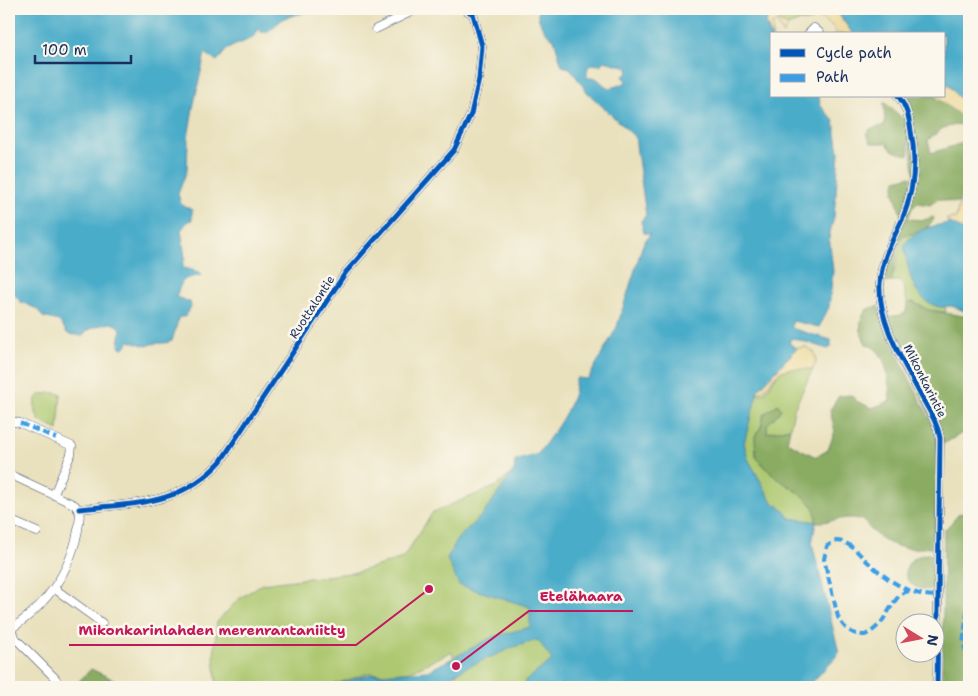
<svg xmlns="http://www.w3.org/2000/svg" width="978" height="696" font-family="'Shantell Sans',sans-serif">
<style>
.green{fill:#adc86f;stroke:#647c66}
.forest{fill:#8aac62;stroke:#526e60}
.sand{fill:#eeda9e;stroke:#84847e}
.water{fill:#49acc9;stroke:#326e94;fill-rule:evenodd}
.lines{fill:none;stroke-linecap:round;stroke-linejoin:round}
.minor-casing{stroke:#3a4a6c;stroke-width:9}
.minor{stroke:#fff;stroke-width:8}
.quiet{stroke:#3b9de6;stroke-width:4;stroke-dasharray:8 4;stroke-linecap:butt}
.cycleway-casing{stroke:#fbf7ec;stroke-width:8}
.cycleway{stroke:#0057b8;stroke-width:5}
.labels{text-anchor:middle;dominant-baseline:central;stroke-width:5;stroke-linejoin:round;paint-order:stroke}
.street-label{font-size:12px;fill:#1b2f5e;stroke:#fbf7ec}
.leader{fill:none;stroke:#c2185b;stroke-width:2}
.callout-dot{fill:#c2185b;stroke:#fbf7ec;stroke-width:2}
.callout-label{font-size:14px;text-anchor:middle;font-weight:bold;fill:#c2185b;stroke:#fbf7ec;stroke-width:5;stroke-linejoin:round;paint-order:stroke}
</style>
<rect width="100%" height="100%" fill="#fbf7ec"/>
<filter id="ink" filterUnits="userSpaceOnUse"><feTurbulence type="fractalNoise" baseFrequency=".02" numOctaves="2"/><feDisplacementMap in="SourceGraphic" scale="10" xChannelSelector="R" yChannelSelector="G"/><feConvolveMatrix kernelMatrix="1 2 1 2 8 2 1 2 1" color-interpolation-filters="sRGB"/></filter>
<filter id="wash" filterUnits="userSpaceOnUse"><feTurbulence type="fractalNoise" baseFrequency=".0096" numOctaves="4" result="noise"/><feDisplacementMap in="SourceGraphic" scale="20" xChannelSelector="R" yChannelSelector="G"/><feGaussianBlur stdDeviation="1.12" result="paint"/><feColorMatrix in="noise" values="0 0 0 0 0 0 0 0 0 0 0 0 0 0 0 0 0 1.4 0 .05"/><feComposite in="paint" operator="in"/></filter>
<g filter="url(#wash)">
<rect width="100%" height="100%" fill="#e9e1bd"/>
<path class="green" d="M 793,9 L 814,9 L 816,15 L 812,21 L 800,21 L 788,26 L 778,22 L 778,18 L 785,11 Z
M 929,226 L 943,307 L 945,307 L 946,312 L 928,310 L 913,302 L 907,303 L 904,287 L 900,280 L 889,282 C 899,269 896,250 903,234 L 912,234 Z
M 796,368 L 813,369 L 794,409 L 790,428 L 767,433 L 767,425 L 781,410 L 764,414 L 761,427 L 755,436 L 756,457 C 764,466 773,475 783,482 C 799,493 818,501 816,522 L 789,518 L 784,510 L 772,502 L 748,459 L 744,443 L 756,394 L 765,392 L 780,371 Z
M 49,392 L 61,394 L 58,430 L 40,421 C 33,410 31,392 48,394 Z
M 514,471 L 504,485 L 514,583 L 551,637 L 558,687 L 564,684 L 558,687 L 435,687 L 461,669 L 451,652 L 411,671 L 383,674 L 369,673 L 326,687 L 217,687 L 214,657 L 217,622 L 239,599 L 262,584 L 358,572 L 403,558 L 433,512 L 497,486 Z"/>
<path class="forest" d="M 903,96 L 934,96 L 964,116 L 969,122 L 943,128 L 928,140 L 931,153 L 969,141 L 969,175 L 959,203 L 938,199 L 930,205 L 918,203 L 912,208 L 908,219 L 924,220 L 933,217 L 934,219 C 927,230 916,234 903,235 L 897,246 L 892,279 L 889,282 L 884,283 L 888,259 L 916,182 Z
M 884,102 L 907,122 L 909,155 C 900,153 891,153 887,143 L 871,143 L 866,133 L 870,129 L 885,125 Z
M 911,176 L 911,184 L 901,215 L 894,192 L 896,180 Z
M 913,302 L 928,310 L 969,317 L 969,429 L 945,443 L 942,443 L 887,317 L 901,315 L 906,312 L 907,303 Z
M 878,306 L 883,325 L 935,430 L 937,443 L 935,547 C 907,549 896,551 873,532 C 869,528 864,520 859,519 C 847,515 830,523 816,522 C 818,501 798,493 783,482 C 773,475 764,466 756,457 L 755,436 L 761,427 L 764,414 L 778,404 L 781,410 L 767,425 L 767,433 L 790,428 L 787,442 L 816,457 L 828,450 L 835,431 L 830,410 L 839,396 L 851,395 L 858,402 L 872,408 L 890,401 C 889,382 888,350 866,344 C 859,330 858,322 867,309 Z
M 969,511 L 969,687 L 942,687 L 944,531 L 959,514 Z
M 927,554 L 933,555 L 934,583 L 930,590 C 898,589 898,558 927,554 Z
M 91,669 L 129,687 L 69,687 L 76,684 Z"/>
<path class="sand" d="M 771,9 L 793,9 L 785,11 L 778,18 L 778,22 L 788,26 L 783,34 L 779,25 L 773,22 L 772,41 L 766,23 Z
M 814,9 L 835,9 L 853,34 L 835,34 L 834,27 L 816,15 Z
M 947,84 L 966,103 L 969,103 L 969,122 L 934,96 L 944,96 L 944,86 Z
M 969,175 L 969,203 L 965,222 L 969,226 L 969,233 L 948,223 L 947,219 L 956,218 L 961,195 Z
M 806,347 L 814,352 L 816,361 L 813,369 C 802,370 792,366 782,371 C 770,377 769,390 756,394 C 763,375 786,363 797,348 Z"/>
<path class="water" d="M 9,9 L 306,9 L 303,13 L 284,18 L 267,32 L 261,32 L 259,28 C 254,42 238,42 228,49 C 223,53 221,57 217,61 L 205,53 L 193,108 L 188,138 L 187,170 L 178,194 L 181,204 L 192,210 L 192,220 L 188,221 L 181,230 L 185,258 L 182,265 L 184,268 L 199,272 L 201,275 C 181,280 184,276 176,297 L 190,302 L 191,307 L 185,317 L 179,317 L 172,341 C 163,345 156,341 147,346 L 129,341 L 124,348 L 119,347 L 121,329 C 113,317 97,327 86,331 L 83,336 L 68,334 L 59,321 L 43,317 L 37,309 L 21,302 L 9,288 Z
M 538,9 L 771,9 L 766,23 L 772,41 L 772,96 L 819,96 L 820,105 L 834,121 L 839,152 L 834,217 L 829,236 L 833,271 L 829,307 L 819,327 L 793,321 L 791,326 L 794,329 L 831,340 L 831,347 L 828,349 L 793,338 L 789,341 L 791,345 L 797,348 L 758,390 L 744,443 L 748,459 L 772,502 L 784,510 L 789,518 L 816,522 L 812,543 L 839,653 L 808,687 L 566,687 L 563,684 L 557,687 L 527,687 L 524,682 L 552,660 L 538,640 L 514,647 L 465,668 L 433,687 L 328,687 L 368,675 L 428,671 L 493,637 L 530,627 L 530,607 L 459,585 L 447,559 L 458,538 L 483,514 L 514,471 L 515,461 L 538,454 C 551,436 566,417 573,396 C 576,389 573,385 577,378 L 588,379 L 617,327 L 643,244 L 650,234 L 644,233 L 641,221 L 646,215 L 635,137 L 587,92 L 570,68 L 562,66 L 554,39 C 545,34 536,19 538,9 ZM 604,61 L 628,67 L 628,73 L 623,76 L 626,81 L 625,83 L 609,89 L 596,78 L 587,78 L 587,70 L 590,64 L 601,65 Z
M 835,9 L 969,9 L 969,103 L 957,96 L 950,85 L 944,86 L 944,34 L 853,34 Z
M 950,223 L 969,233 L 969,310 L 966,312 C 961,310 956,307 951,306 C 947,306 943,308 939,307 C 911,300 908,268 904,245 C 916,229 931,226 950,223 Z"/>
</g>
<g filter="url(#ink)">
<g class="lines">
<g class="minor-casing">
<path id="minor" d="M 376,29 L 417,9
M 808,34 L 814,28 L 821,34
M 898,96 C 907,107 909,118 911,131 C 917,162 914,191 902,220 C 892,241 881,261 880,284 C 878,322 903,361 920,394 C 928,409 937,421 940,438 L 937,687
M 9,421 L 20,423 L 72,446 L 71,454 L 54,494
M 9,474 L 75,505 L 80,513 C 77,563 49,605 9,630
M 79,509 C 135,503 181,506 221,461 L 346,272 L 454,150 L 471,114 L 479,79 L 482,46 L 473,14 L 464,9
M 9,520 L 37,532
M 55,589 L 102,623
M 10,630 L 17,640 L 56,679"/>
</g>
<use href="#minor" class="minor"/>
<path class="quiet" d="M 20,423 L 56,438
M 909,591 C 890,594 890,624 865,635 C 852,635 844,629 838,617 L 824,559 L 827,546 L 836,541 C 851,541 859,555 870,564 C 890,582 911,596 938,596
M 969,598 L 963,643 L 969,659"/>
<g class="cycleway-casing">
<path id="cycleway" d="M 898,96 C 907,107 909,118 911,131 C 917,162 914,191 902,220 C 892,241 881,261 880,284 C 878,322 903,361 920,394 C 928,409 937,421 940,438 L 937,687
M 79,509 C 135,503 181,506 221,461 L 346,272 L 454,150 L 471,114 L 479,79 L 482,46 L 473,14 L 464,9"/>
</g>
<use href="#cycleway" class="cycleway"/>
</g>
</g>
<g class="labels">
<g class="street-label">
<text transform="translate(312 307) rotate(-57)">Ruottalontie</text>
<text transform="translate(925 381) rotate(63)">Mikonkarintie</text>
</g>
</g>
<path class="leader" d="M456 666L529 611H633M429 589L356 645H69"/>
<g class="callout-dot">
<circle cx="456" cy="666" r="5"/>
<circle cx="429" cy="589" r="5"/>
</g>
<g class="callout-label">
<text x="581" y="601">Etelähaara</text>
<text x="212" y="635">Mikonkarinlahden merenrantaniitty</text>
</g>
<rect width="978" height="696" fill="none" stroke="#fbf7ec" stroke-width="30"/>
<rect x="770" y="32" width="175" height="65" fill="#fbf7ec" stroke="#a1a7b3"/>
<rect x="780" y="49" width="25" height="8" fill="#0057b8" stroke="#a1a7b3"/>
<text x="816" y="58" font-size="15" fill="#1b2f5e">Cycle path</text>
<rect x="780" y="74" width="25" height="8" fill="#3b9de6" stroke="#a1a7b3"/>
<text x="816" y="82" font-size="15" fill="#1b2f5e">Path</text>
<g transform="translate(920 638) rotate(100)"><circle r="24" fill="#fbf7ec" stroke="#a1a7b3"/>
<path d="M0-4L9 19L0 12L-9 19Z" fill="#d1495b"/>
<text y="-8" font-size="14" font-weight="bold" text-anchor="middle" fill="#1b2f5e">N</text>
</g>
<path d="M35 55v8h96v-8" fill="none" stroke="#1b2f5e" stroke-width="2.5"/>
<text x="42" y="55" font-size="15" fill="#1b2f5e" stroke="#fbf7ec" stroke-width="4" paint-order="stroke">100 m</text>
</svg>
